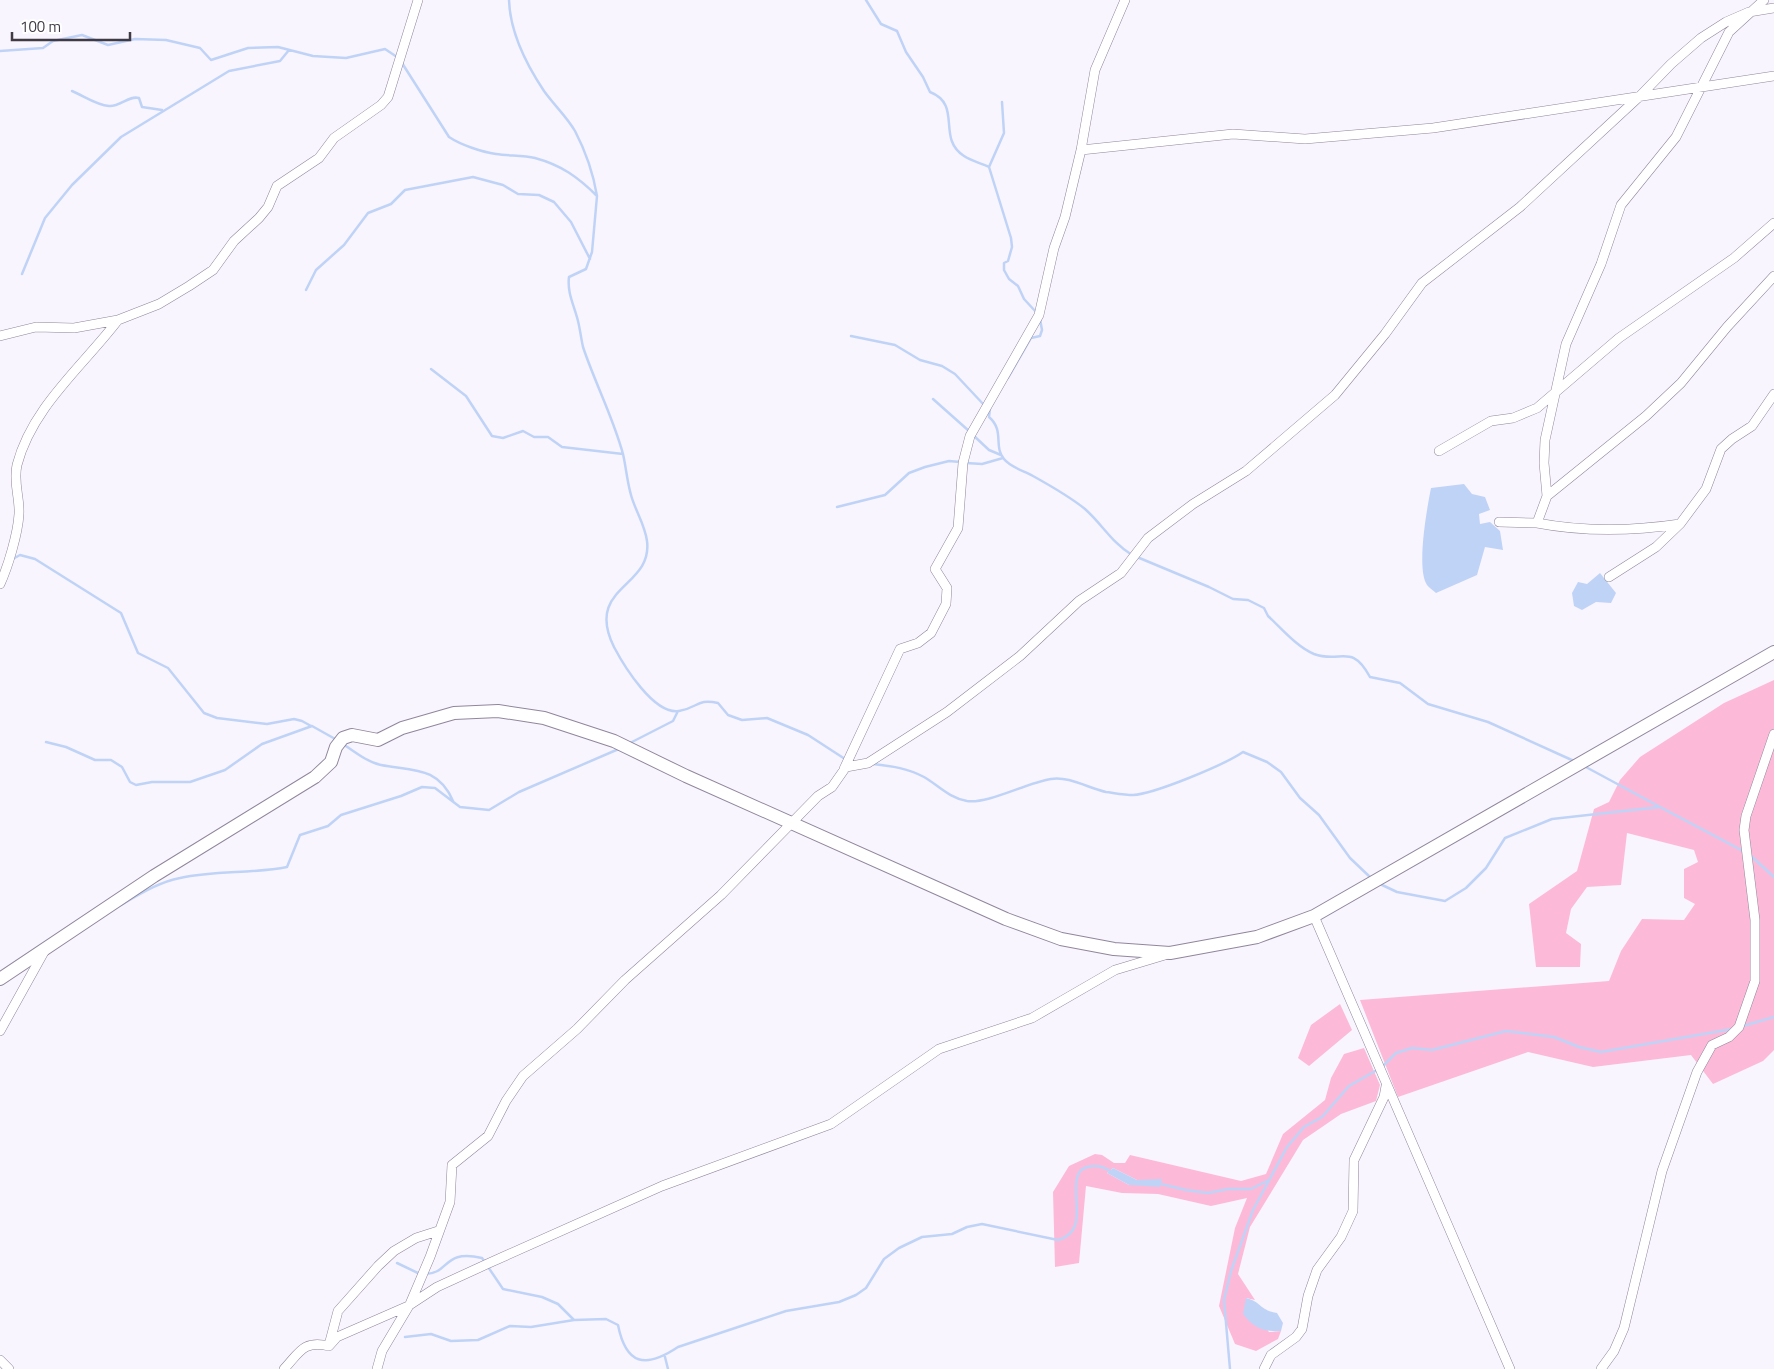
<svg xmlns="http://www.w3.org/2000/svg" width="1774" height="1369" font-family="'Titillium Web',sans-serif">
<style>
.green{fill:#fcbad8;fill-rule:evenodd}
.water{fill:#bfd3f7}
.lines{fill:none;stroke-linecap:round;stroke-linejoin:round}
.stream{stroke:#bfd3f7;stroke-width:2.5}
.street-casing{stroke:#90869c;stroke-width:10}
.secondary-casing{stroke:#90869c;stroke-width:14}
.street{stroke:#fff;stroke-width:9}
.secondary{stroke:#fff;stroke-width:12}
</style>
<rect width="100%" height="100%" fill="#f9f5fe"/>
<path class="green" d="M 1774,680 L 1774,1050 L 1763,1061 L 1713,1084 L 1691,1055 L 1593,1067 L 1528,1052 L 1398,1097 L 1360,1000 L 1609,981 L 1621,951 L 1642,919 L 1684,920 L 1695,904 L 1684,898 L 1684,869 L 1698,862 L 1694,850 L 1627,833 L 1621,885 L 1587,887 L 1571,909 L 1566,933 L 1581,944 L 1580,967 L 1536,967 L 1529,904 L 1577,871 L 1594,809 L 1609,802 L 1620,780 L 1640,757 L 1724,703 Z
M 1340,1004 L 1352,1030 L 1309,1066 L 1298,1058 L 1311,1025 Z
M 1364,1048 L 1380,1085 L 1376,1101 L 1341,1114 L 1303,1140 L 1250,1227 L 1238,1274 L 1255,1300 L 1246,1298 L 1269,1332 L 1281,1331 L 1278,1339 L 1256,1351 L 1235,1344 L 1219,1306 L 1235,1228 L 1247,1198 L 1211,1206 L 1158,1194 L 1122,1193 L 1086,1186 L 1079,1263 L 1055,1267 L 1053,1192 L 1069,1166 L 1095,1154 L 1102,1155 L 1114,1163 L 1125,1163 L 1130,1155 L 1241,1181 L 1266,1174 L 1283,1134 L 1325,1100 L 1331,1078 L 1344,1054 ZM 1113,1168 L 1137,1180 L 1129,1185 L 1107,1173 Z"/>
<path class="water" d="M 1464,484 L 1472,494 L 1485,497 L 1490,510 L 1479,514 L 1480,524 L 1490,522 L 1500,531 L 1503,550 L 1485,547 L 1477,575 L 1436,593 C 1433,590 1429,588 1427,585 C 1416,569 1427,508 1431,488 Z
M 1600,573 L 1616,593 L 1611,603 L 1596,602 L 1582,610 L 1574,606 L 1572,593 L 1578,582 L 1587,584 Z
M 1113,1168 L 1137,1180 L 1162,1179 L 1160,1187 L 1129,1185 L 1107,1173 Z
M 1246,1298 C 1262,1302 1259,1310 1277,1313 L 1283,1323 L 1281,1331 C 1263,1332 1254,1328 1243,1314 Z"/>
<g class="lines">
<path class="stream" d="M 509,0 C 510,33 526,64 544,91 C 554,105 567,117 575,131 C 586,152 593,172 597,196
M 866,0 L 881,24 L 897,31 L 906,52 L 923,77 L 930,92 C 963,105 936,138 964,156 C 971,161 981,163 989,167 L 1011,238 L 1012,247 L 1008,261 L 1004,263 L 1004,270 L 1009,279 L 1018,286 L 1024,299 L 1036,312
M 0,51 L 43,48 L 53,41 L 82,35 L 108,45 L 135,39 L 166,40 L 200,48 L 211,60 L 248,48 L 278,47 L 313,56 L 346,58 L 385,49 L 397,57
M 402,63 L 449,137 C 461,145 482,152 496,154 C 509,156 523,155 535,158 C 561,165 578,177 597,196 L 592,252 L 586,269 L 569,277 C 567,293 574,305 578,321 C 580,329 581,338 583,347 C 595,383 613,417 623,454 C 626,467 627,481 631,495 C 635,510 645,525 647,541 C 653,588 584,586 614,647 C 624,666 654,715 679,711 C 698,708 697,698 718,703 L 728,715 L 742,720 L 767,718 L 808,735 L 845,759
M 72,91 C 84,96 96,105 109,106 C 120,107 129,95 139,98 L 142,107 L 162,110
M 989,167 L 1004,133 L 1002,102
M 22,274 L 45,218 L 72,185 L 121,137 L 229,71 L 280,61 L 289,50
M 306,290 L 316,270 L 344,245 L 368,213 L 391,204 L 405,190 L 473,177 L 503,185 L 518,194 L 539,195 L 554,202 L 571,222 L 590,259
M 851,336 L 895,345 L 920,360 L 942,366 L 955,374 L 985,406
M 431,369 L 466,396 L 492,436 L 503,438 L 523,431 L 534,437 L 548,437 L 562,447 L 623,454
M 1008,378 L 1031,338 L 1040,336 L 1042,330 L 1040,319
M 933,399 L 969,431
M 990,408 L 989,417 C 1005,431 993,446 1004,459 C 1010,467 1024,471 1033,476 C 1051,486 1069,496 1085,509 C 1102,524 1112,543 1132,555
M 973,435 L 989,450 L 1001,455
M 966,463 L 982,464 L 1003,458
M 837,507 L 885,495 L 909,473 L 925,467 L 949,461 L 960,462
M 1137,557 L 1209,587 L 1233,599 L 1248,600 L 1264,608 L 1268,616 C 1281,628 1297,647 1314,654 C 1341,664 1351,642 1370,677 L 1400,683 L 1428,704 L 1488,722 L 1574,761
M 11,560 L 20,555 L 35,559 L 121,613 L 138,653 L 168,668 L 204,713 L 217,718 L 267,724 L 294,719 L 302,721 L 311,726
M 46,742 L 66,747 L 95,760 L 111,760 L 122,767 L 130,782 L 136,785 L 152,782 L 190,782 L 225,770 L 262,744 L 312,726 L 337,740
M 630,743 L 673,721 L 678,711
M 343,744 C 355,752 367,762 381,765 C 412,771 438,766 453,801
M 873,764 C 891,766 907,768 924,777 C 938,785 949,798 967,801 C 988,804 1026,783 1051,779 C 1069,776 1088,788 1106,792 C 1114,793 1125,795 1133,795 C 1154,794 1224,765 1243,752 L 1267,762 L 1281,772 L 1300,798 L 1319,815 L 1350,858 L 1371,878
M 1584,766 L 1660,807
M 1750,855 L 1774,877
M 1380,884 L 1397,892 L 1445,901 L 1466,888 L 1486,868 L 1505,838 L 1552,819 L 1660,807 L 1743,851
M 121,905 C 140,894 159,882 180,878 C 215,870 252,874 287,867 L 300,835 L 328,826 L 341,815 L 401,796 L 422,787 L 435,788 L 460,807 L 489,810 L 519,792 L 621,748
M 1743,1026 L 1774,1017
M 1382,1067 L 1396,1053 L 1412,1048 L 1432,1050 L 1506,1031 L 1554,1037 L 1579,1047 L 1601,1052 L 1732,1029
M 1161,1184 L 1186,1190 L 1208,1193 L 1228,1189 L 1251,1189 L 1269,1180
M 397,1263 L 420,1274
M 426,1274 C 450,1273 443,1249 482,1258 L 503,1289 L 542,1297 L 558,1304 L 574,1320 L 606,1319 L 618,1325 C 626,1365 645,1369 678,1347 L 786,1311 L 839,1302 L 856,1295 L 866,1288 L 884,1259 L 899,1248 L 922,1237 L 952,1234 L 967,1227 L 982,1224 L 1058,1240 C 1088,1232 1072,1199 1077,1178 C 1080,1163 1100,1164 1110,1171
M 405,1337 L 431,1334 L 451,1341 L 478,1340 L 510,1326 L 531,1327 L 574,1320
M 665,1357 L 668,1369
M 1230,1369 L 1224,1300 L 1231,1271 L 1253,1210 L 1287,1147 L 1304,1127 L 1322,1117 L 1349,1086 L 1377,1070"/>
<g class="street-casing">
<path id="street" d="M 1081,150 L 1233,134 L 1305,139 L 1433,128 L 1774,76
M 0,336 L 36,327 L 74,328 L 118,320 L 159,304 L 189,286 L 213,270 L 234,241 L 259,218 L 268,207 L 277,186 L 319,158 L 334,138 L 381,105 L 388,97 L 418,0
M 1439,451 L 1491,421 L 1513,418 L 1537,408 L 1619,338 L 1734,258 L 1774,223
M 1547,496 L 1544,463 L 1545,440 L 1566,344 L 1601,264 L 1621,205 L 1676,137 L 1729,32 L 1764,0
M 1499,522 L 1537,523 L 1547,496 L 1646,416 L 1681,383 L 1727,327 L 1774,276
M 1537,523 C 1584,532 1633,531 1680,524
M 1609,577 L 1656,547 L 1680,524 L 1706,489 L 1721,449 L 1732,439 L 1752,426 L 1774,394
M 0,584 C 8,567 18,533 19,514 C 20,498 13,482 17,465 C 32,407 83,366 118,320
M 844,769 L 900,649 L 918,643 L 931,633 L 946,604 L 947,588 L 935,569 L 958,528 L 963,463 L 970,436 L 1039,315 L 1054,248 L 1065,217 L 1081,150 L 1095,70 L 1125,0
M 1314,916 L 1510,1369
M 0,1031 L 45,950
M 329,1345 L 338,1311 L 378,1266 L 394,1251 L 416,1238 L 438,1231
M 0,1360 L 9,1369
M 284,1369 C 300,1352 303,1340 329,1346 L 337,1337 L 408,1306 L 437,1287 L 487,1264 L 662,1186 L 831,1124 L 939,1049 L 1032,1018 L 1115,970 L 1165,955
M 377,1369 L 382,1351 L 410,1304 L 430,1257 L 450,1202 L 452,1165 L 488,1136 L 506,1101 L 523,1076 L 577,1029 L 625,980 L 721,895 L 818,796 L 832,787 L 846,767 L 868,763 L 947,712 L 1020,656 L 1079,601 L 1121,573 L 1148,538 L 1193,504 L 1246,471 L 1335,395 L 1385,334 L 1422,283 L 1520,207 L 1640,96 L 1671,64 L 1701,38 L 1726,22 L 1749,12 L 1774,8
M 1264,1369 L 1271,1355 L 1296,1337 L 1302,1329 L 1308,1296 L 1317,1270 L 1341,1237 L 1353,1211 L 1354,1160 L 1384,1097 L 1386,1086
M 1601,1369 L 1614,1351 L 1624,1328 L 1662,1171 L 1697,1072 L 1712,1045 L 1729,1037 L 1739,1027 L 1755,981 L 1755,920 L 1744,830 L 1746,816 L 1774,734"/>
</g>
<g class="secondary-casing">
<path id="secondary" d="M 0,979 L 154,876 L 315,777 L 331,762 L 336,747 L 343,738 L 352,735 L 378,740 L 402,728 L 454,713 L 498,711 L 544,718 L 614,741 L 686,776 L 948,893 L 1006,919 L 1061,939 L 1114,949 L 1170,953 L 1257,937 L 1314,916 L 1774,652"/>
</g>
<use href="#street" class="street"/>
<use href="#secondary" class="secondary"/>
</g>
<path d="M12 32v8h118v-8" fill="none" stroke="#3f3a44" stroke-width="2.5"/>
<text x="20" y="32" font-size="15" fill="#3f3a44" stroke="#ffffff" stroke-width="4" paint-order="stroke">100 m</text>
</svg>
